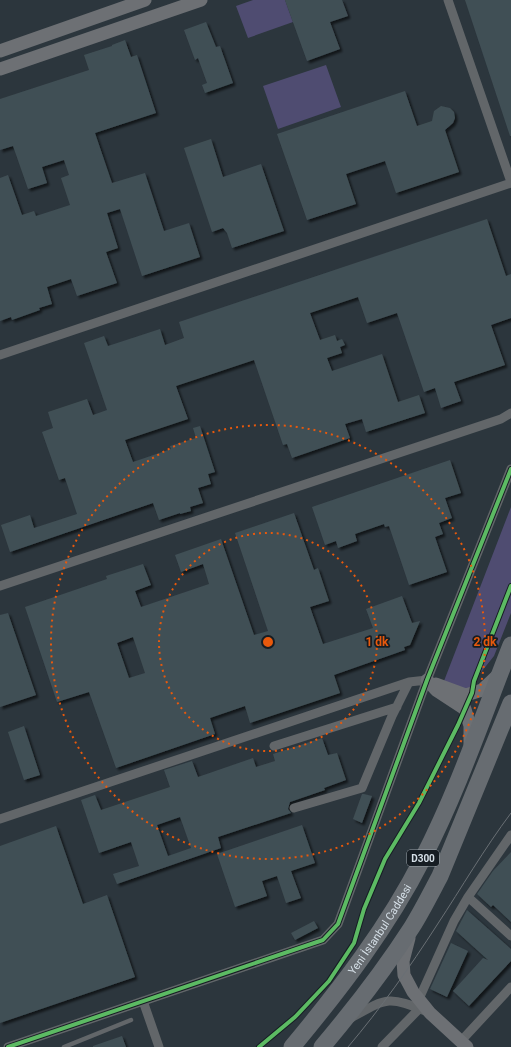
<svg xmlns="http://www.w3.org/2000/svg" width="511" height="1047" font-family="Roboto,sans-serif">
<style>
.green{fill:#4f4c71}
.building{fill:#404f55;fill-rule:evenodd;filter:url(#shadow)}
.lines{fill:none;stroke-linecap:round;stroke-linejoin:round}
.lane{stroke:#626669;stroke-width:4.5}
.street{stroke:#626669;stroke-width:9}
.secondary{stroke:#6d7074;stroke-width:13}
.highway{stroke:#676c71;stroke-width:17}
.tram{stroke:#696f74;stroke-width:1}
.cycleway-casing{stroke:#161d23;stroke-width:6}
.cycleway{stroke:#5cba63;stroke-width:4}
.ring{fill:none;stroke:#e8590c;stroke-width:2;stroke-dasharray:2 4}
.labels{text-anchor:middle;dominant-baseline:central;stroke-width:3.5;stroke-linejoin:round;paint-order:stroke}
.shield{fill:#161d23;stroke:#9ca5ac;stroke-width:1}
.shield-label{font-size:10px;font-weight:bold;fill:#d5dfe7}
.street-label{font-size:11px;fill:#d5dfe7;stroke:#161d23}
.centre{fill:#e8590c;stroke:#161d23;stroke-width:2}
.ring-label{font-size:12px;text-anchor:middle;font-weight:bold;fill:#e8590c;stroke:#161d23;stroke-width:3.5;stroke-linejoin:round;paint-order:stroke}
</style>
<defs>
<filter id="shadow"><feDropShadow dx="2.5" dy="2.5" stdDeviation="1" flood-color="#0009"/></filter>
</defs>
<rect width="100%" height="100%" fill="#2c363d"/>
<path class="green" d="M 253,0 L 285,0 L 293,22 L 248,38 L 236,6 Z
M 326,65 L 341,107 L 278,129 L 263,86 Z
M 511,507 L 511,613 L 494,656 L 474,681 L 474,692 L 444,681 Z"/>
<path class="building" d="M 285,0 L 342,0 L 348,16 L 330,22 L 340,49 L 307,61 Z
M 465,0 L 511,0 L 511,136 L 510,136 Z
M 206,22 L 216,47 L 220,46 L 233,83 L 205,93 L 202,85 L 207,83 L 198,58 L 195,60 L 184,30 Z
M 125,40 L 131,57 L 137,55 L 156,113 L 95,133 L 112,183 L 145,173 L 164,231 L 189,223 L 200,257 L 142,276 L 120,209 L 107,213 L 118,248 L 106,252 L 117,283 L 77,296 L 71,279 L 47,287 L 52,304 L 39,308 L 40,310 L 12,320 L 11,317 L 0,321 L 0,178 L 8,175 L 22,215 L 34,211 L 36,216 L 70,205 L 61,178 L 69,175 L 64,160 L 42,167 L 47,183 L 28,189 L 13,146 L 0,150 L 0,99 L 89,70 L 84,55 L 112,46 L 112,45 Z
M 405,91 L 417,126 L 432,121 L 434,111 L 441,106 L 450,108 L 454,112 L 455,118 L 453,123 L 445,130 L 459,172 L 396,193 L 385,161 L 346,174 L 356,204 L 307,220 L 277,134 Z
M 211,139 L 223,177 L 261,164 L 284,231 L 232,248 L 227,233 L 223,228 L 212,232 L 184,148 Z
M 487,219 L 506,276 L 511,274 L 511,318 L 491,325 L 505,365 L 454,382 L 461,401 L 441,408 L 435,388 L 424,392 L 397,313 L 367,323 L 358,297 L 310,313 L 320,340 L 335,335 L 337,341 L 342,339 L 345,345 L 340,347 L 342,353 L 327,358 L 332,371 L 382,354 L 398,402 L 419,395 L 425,413 L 366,432 L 362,419 L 345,424 L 350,438 L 292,458 L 287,444 L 283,445 L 254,360 L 176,386 L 188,419 L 125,440 L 133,462 L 171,449 L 170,446 L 196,438 L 193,428 L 200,426 L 215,472 L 208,474 L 211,484 L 198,488 L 203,503 L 190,507 L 191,511 L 180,514 L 180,513 L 159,520 L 153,503 L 10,552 L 1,525 L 30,515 L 34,528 L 77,514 L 65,478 L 59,480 L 42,432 L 53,428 L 48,412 L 87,399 L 93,415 L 107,410 L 84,343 L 104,336 L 108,346 L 160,329 L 165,345 L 184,338 L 179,322 Z
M 450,460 L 461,493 L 445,498 L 452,518 L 439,523 L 443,534 L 435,537 L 447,572 L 409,585 L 389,526 L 385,527 L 384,524 L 355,534 L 357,541 L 338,548 L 336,541 L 325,545 L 312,507 Z
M 294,513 L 314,570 L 318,568 L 329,601 L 310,607 L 323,644 L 373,628 L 366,609 L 402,596 L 412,623 L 420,621 L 410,645 L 404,647 L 405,650 L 334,675 L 340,693 L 250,723 L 245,706 L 210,718 L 215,734 L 116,768 L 89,692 L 57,702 L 25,607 L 107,579 L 106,576 L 143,564 L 151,585 L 135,591 L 141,607 L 209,584 L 203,564 L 181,572 L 175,555 L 221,539 L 254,635 L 268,631 L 235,533 ZM 133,637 L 145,673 L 129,678 L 117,643 Z
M 8,613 L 36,695 L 0,707 L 0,615 Z
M 24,726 L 40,775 L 24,780 L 8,732 Z
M 322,738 L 328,755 L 337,753 L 346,780 L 324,788 L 325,790 L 290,802 L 288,809 L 291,813 L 218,837 L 221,848 L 117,884 L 113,874 L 139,866 L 131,842 L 99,853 L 81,800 L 95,795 L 101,810 L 170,787 L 164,770 L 192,761 L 198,777 L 253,758 L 256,767 L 275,761 L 273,754 ZM 180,817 L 191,848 L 168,856 L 157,825 Z
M 362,794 L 364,794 L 372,796 L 362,823 L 353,819 Z
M 302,825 L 315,863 L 291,871 L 301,898 L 286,903 L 277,876 L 262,881 L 267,896 L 235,907 L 217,854 Z
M 56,826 L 83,904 L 107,895 L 135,977 L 0,1023 L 0,846 Z
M 511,852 L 511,922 L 493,905 L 491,907 L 477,894 L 493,871 Z
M 467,910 L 511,949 L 511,961 L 469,1006 L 453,991 L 483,958 L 488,960 L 456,931 Z
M 314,921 L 318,928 L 295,940 L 291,933 Z
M 451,943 L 468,951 L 447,997 L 430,989 Z
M 122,1036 L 126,1047 L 93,1047 L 93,1046 Z"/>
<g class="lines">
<path class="lane" d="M 64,1047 L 131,1020"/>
<path class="street" d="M 448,0 L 511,182
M 0,355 L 511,183
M 0,586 L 501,419 L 511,413
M 274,746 L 397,707
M 294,808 L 362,788 L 392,716 L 409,682
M 0,819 L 409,682 L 427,680
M 511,835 L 468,897 L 511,936
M 419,999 L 454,921 L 468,897
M 143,1001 L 159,1047
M 351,1018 C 388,997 388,996 428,1012
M 461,1041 L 511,987
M 8,1047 L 323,940 L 338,924 L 427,680 L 511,469
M 382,1047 L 419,1009"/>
<path class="secondary" d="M 0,51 L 145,0
M 0,69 L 201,0
M 427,680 L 436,690 L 465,709 L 470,726 L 470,744
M 436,684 L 466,695 L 482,690 L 499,674
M 409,938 L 403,961 L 404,975 L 413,992 L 430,1013 L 467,1047"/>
<g class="highway">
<path id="s1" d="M 292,1047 C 341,988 388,927 423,858 C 458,790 483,716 511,645"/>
<path d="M 322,1047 C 354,1009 385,969 412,927 C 422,911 431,893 440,876 L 511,703"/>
</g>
<path class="tram" d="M 348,1047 C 381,1008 410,967 437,925 C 462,887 484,849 511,813"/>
<g class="cycleway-casing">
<path id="cycleway" d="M 8,1047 L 323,940 L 338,924 L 427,680 L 511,469
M 259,1047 L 295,1017 L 329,981 L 354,943 L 364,909 L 385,859 L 419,803 L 458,725 L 472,693 L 474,681 L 511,586"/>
</g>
<use href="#cycleway" class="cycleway"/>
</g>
<g class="ring">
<circle cx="268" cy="642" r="109"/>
<circle cx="268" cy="642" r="217"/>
</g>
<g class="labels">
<rect class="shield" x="407" y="850" width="32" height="16" rx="3"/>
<g class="shield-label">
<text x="423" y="858">D300</text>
</g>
<g class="street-label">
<text stroke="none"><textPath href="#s1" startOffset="147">Yeni İstanbul Caddesi</textPath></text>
</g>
</g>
<circle cx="268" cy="642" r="6" class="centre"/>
<g class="ring-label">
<text x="377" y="646">1 dk</text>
<text x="485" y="646">2 dk</text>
</g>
</svg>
